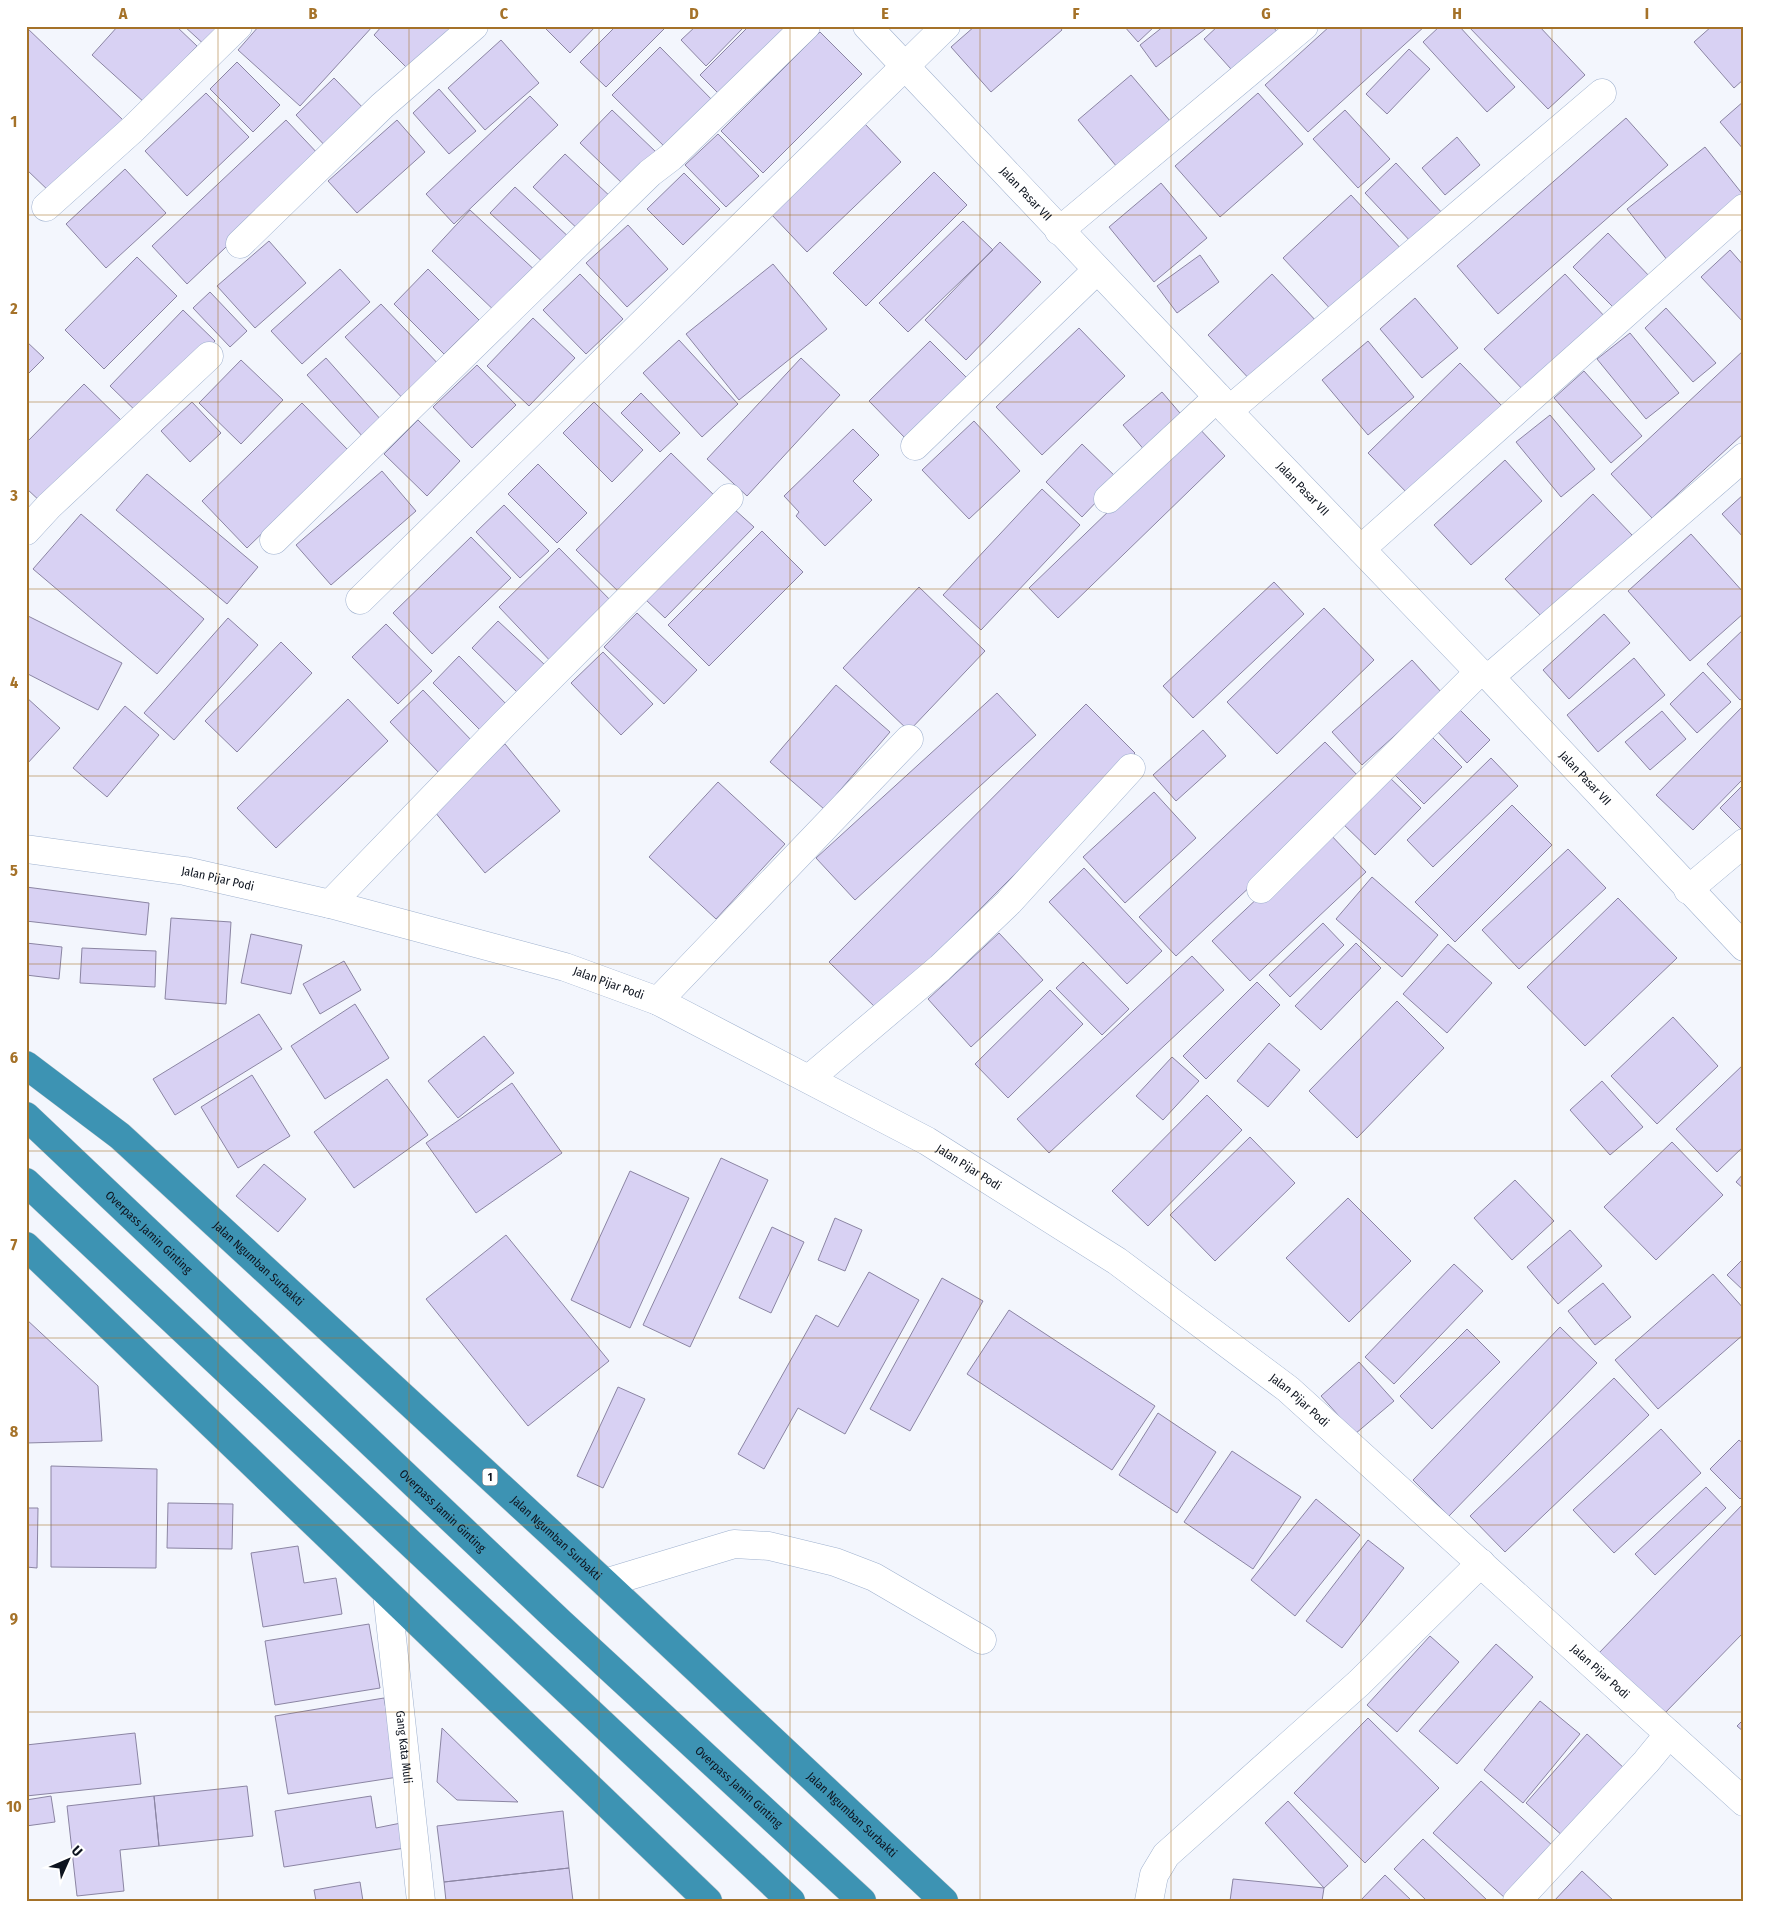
<svg xmlns="http://www.w3.org/2000/svg" width="1770" height="1927" font-family="'Fira Sans Condensed',sans-serif">
<style>
.building{fill:#d8d1f3;stroke:#8b85a3}
.lines{fill:none;stroke-linecap:round;stroke-linejoin:round}
.minor-casing{stroke:#9fb1ce;stroke-width:29}
.highway-casing{stroke:#cfd0d2;stroke-width:29}
.minor{stroke:#fff;stroke-width:28}
.highway{stroke:#3d93b3;stroke-width:28}
.grid{fill:none;stroke:#a57229;stroke-width:1;stroke-opacity:0.55}
.labels{text-anchor:middle;dominant-baseline:central;stroke-width:4;stroke-linejoin:round;paint-order:stroke}
.shield{fill:#fff;stroke:#565a62;stroke-width:1}
.shield-label{font-size:11px;font-weight:bold;fill:#0e141f}
.street-label{font-size:12px;fill:#0e141f;stroke:#fff}
.neatline{fill:none;stroke:#a57229;stroke-width:2}
.grid-label{font-size:16px;text-anchor:middle;font-weight:bold;fill:#a57229}
</style>
<rect width="100%" height="100%" fill="#f3f6fd"/>
<path class="building" d="M 118,26 L 176,26 L 197,46 L 145,103 L 92,55 Z
M 184,26 L 228,26 L 208,48 Z
M 259,26 L 373,26 L 300,106 L 238,50 Z
M 382,26 L 456,26 L 414,75 L 374,35 Z
M 543,26 L 596,26 L 570,53 Z
M 616,26 L 667,26 L 606,87 L 580,62 Z
M 696,26 L 745,26 L 706,66 L 681,40 Z
M 749,26 L 798,26 L 724,99 L 700,75 Z
M 975,26 L 1059,26 L 1062,30 L 991,92 L 951,47 Z
M 1124,26 L 1155,26 L 1138,42 Z
M 1164,26 L 1209,26 L 1156,67 L 1140,45 Z
M 1218,26 L 1272,26 L 1283,38 L 1239,78 L 1204,39 Z
M 1330,26 L 1425,26 L 1308,132 L 1265,85 Z
M 1440,26 L 1459,26 L 1515,87 L 1487,112 L 1423,42 Z
M 1468,26 L 1539,26 L 1585,75 L 1548,109 Z
M 1712,26 L 1744,26 L 1744,79 L 1734,88 L 1694,42 Z
M 26,27 L 123,120 L 52,194 L 26,169 Z
M 820,32 L 862,74 L 763,173 L 721,131 Z
M 501,40 L 539,83 L 485,130 L 448,88 Z
M 660,47 L 716,104 L 669,151 L 612,95 Z
M 1409,49 L 1430,69 L 1387,114 L 1366,94 Z
M 237,62 L 280,105 L 253,132 L 210,89 Z
M 1131,75 L 1171,122 L 1117,167 L 1078,120 Z
M 334,78 L 369,114 L 330,151 L 296,115 Z
M 439,89 L 476,131 L 449,154 L 413,113 Z
M 206,93 L 249,137 L 187,196 L 145,151 Z
M 1258,93 L 1303,144 L 1220,217 L 1175,166 Z
M 530,96 L 558,125 L 454,224 L 426,194 Z
M 1744,101 L 1744,150 L 1720,122 Z
M 612,110 L 656,152 L 624,185 L 580,143 Z
M 1345,110 L 1390,159 L 1358,188 L 1313,139 Z
M 1626,118 L 1668,165 L 1498,314 L 1457,266 Z
M 286,120 L 321,157 L 187,284 L 152,246 Z
M 397,120 L 425,152 L 357,213 L 328,181 Z
M 865,124 L 901,162 L 807,252 L 771,214 Z
M 718,134 L 759,176 L 726,207 L 685,165 Z
M 1457,137 L 1480,165 L 1445,195 L 1422,168 Z
M 1705,147 L 1744,196 L 1668,261 L 1627,209 Z
M 565,154 L 613,199 L 581,232 L 533,187 Z
M 1396,163 L 1444,215 L 1413,244 L 1365,193 Z
M 125,169 L 166,213 L 106,268 L 66,224 Z
M 934,172 L 967,205 L 866,306 L 833,273 Z
M 684,173 L 720,209 L 683,245 L 647,209 Z
M 1161,183 L 1207,238 L 1154,282 L 1109,227 Z
M 515,187 L 572,240 L 547,266 L 490,213 Z
M 1351,195 L 1404,252 L 1336,315 L 1283,258 Z
M 470,210 L 539,274 L 500,316 L 432,251 Z
M 963,221 L 993,250 L 908,332 L 879,303 Z
M 628,225 L 668,269 L 627,307 L 586,263 Z
M 1608,233 L 1652,279 L 1618,312 L 1573,267 Z
M 269,241 L 306,283 L 255,328 L 217,286 Z
M 1000,242 L 1041,282 L 966,360 L 925,320 Z
M 1730,250 L 1744,266 L 1744,323 L 1701,277 Z
M 1200,255 L 1219,282 L 1177,313 L 1157,286 Z
M 137,257 L 177,296 L 104,369 L 65,330 Z
M 773,264 L 827,329 L 739,400 L 686,334 Z
M 340,269 L 370,302 L 302,364 L 271,331 Z
M 428,269 L 479,320 L 444,354 L 394,304 Z
M 580,274 L 623,319 L 586,354 L 543,310 Z
M 1272,274 L 1318,323 L 1254,384 L 1208,335 Z
M 1565,274 L 1607,319 L 1527,394 L 1484,349 Z
M 210,292 L 247,331 L 230,347 L 193,308 Z
M 1415,298 L 1458,348 L 1422,378 L 1380,329 Z
M 381,304 L 444,370 L 408,404 L 345,337 Z
M 1666,308 L 1716,363 L 1693,382 L 1645,328 Z
M 183,310 L 215,341 L 142,417 L 110,386 Z
M 533,318 L 575,358 L 529,406 L 487,366 Z
M 1079,328 L 1125,376 L 1042,455 L 996,407 Z
M 1630,333 L 1679,393 L 1646,419 L 1597,359 Z
M 679,340 L 738,404 L 702,437 L 643,373 Z
M 26,341 L 44,358 L 26,376 Z
M 930,341 L 968,379 L 906,439 L 869,401 Z
M 1368,341 L 1414,397 L 1368,435 L 1322,380 Z
M 1744,350 L 1744,433 L 1652,518 L 1611,474 Z
M 326,358 L 382,421 L 364,438 L 307,375 Z
M 801,358 L 840,395 L 747,496 L 707,459 Z
M 241,360 L 283,400 L 241,444 L 199,403 Z
M 1460,363 L 1504,408 L 1413,499 L 1368,453 Z
M 477,365 L 516,405 L 472,448 L 433,407 Z
M 1584,371 L 1642,436 L 1611,463 L 1554,398 Z
M 84,384 L 123,422 L 43,504 L 26,488 L 26,443 Z
M 1162,392 L 1185,419 L 1146,452 L 1123,425 Z
M 641,393 L 680,433 L 660,452 L 621,413 Z
M 192,402 L 221,433 L 190,462 L 161,431 Z
M 594,402 L 643,450 L 612,482 L 563,433 Z
M 302,403 L 348,450 L 247,548 L 202,501 Z
M 1550,415 L 1595,469 L 1561,497 L 1516,442 Z
M 418,420 L 460,461 L 427,496 L 384,454 Z
M 974,421 L 1020,471 L 969,519 L 922,470 Z
M 1197,426 L 1225,456 L 1058,618 L 1029,588 Z
M 853,429 L 879,455 L 853,481 L 872,500 L 825,546 L 796,516 L 799,512 L 784,496 Z
M 1082,444 L 1118,479 L 1082,517 L 1046,482 Z
M 671,453 L 721,502 L 626,599 L 576,550 Z
M 1505,460 L 1542,501 L 1471,565 L 1434,525 Z
M 538,464 L 587,513 L 557,543 L 508,494 Z
M 382,471 L 416,511 L 331,585 L 296,545 Z
M 147,474 L 258,567 L 227,604 L 116,510 Z
M 1042,489 L 1080,525 L 981,630 L 943,595 Z
M 1593,494 L 1632,535 L 1545,620 L 1505,579 Z
M 1744,494 L 1744,538 L 1722,514 Z
M 504,505 L 549,551 L 520,578 L 476,532 Z
M 734,509 L 754,527 L 665,618 L 645,599 Z
M 81,514 L 204,619 L 157,674 L 33,569 Z
M 762,531 L 803,572 L 709,666 L 668,625 Z
M 1691,534 L 1744,593 L 1744,613 L 1690,661 L 1628,591 Z
M 471,537 L 511,578 L 432,654 L 393,613 Z
M 559,548 L 617,607 L 556,667 L 499,607 Z
M 1274,582 L 1304,614 L 1193,718 L 1163,686 Z
M 919,587 L 985,651 L 909,731 L 843,668 Z
M 1324,608 L 1374,660 L 1277,754 L 1227,702 Z
M 637,613 L 697,670 L 664,704 L 604,647 Z
M 1604,614 L 1630,643 L 1569,699 L 1543,670 Z
M 26,615 L 122,663 L 98,710 L 26,673 Z
M 228,618 L 258,645 L 174,740 L 144,713 Z
M 498,621 L 545,665 L 518,693 L 472,648 Z
M 386,624 L 432,671 L 398,704 L 352,657 Z
M 1744,629 L 1744,697 L 1740,700 L 1707,664 Z
M 281,642 L 312,673 L 237,752 L 205,721 Z
M 603,652 L 653,704 L 621,735 L 571,683 Z
M 459,656 L 511,709 L 485,735 L 433,683 Z
M 1634,658 L 1665,695 L 1598,752 L 1567,715 Z
M 1412,660 L 1442,693 L 1362,765 L 1332,732 Z
M 1703,672 L 1731,702 L 1697,733 L 1670,704 Z
M 836,685 L 890,732 L 824,809 L 770,762 Z
M 423,690 L 474,743 L 441,775 L 390,722 Z
M 997,693 L 1036,735 L 855,900 L 816,858 Z
M 26,697 L 60,728 L 26,765 Z
M 348,699 L 388,741 L 276,848 L 237,808 Z
M 1086,704 L 1135,753 L 879,1011 L 829,962 Z
M 1744,705 L 1744,778 L 1693,830 L 1656,795 Z
M 125,706 L 159,735 L 107,797 L 73,768 Z
M 1457,707 L 1490,740 L 1467,763 L 1435,729 Z
M 1662,711 L 1686,739 L 1650,770 L 1625,742 Z
M 1203,730 L 1226,756 L 1176,801 L 1153,775 Z
M 1429,734 L 1462,767 L 1424,804 L 1391,771 Z
M 1325,742 L 1363,781 L 1176,956 L 1139,917 Z
M 505,744 L 560,811 L 485,873 L 430,806 Z
M 1491,758 L 1518,786 L 1433,867 L 1407,840 Z
M 1386,774 L 1421,808 L 1375,855 L 1340,821 Z
M 718,782 L 785,844 L 716,919 L 649,857 Z
M 1744,784 L 1744,832 L 1720,808 Z
M 1154,792 L 1196,838 L 1125,903 L 1083,857 Z
M 1512,805 L 1552,845 L 1455,942 L 1415,902 Z
M 1328,832 L 1366,872 L 1250,981 L 1212,941 Z
M 1568,849 L 1606,888 L 1519,969 L 1482,930 Z
M 1084,868 L 1162,951 L 1127,984 L 1049,902 Z
M 1372,877 L 1438,935 L 1402,977 L 1336,919 Z
M 26,887 L 149,903 L 146,935 L 26,921 Z
M 1618,898 L 1677,958 L 1585,1046 L 1527,987 Z
M 171,918 L 231,922 L 226,1004 L 165,999 Z
M 1323,923 L 1344,945 L 1290,997 L 1269,975 Z
M 999,933 L 1043,980 L 971,1047 L 928,999 Z
M 251,934 L 302,945 L 291,994 L 241,983 Z
M 26,943 L 62,947 L 59,979 L 26,975 Z
M 1356,943 L 1381,968 L 1321,1030 L 1295,1006 Z
M 1448,944 L 1492,983 L 1447,1033 L 1403,994 Z
M 82,948 L 156,951 L 155,987 L 80,983 Z
M 1192,956 L 1224,990 L 1049,1153 L 1017,1119 Z
M 344,961 L 361,990 L 320,1014 L 303,984 Z
M 1083,962 L 1129,1009 L 1102,1035 L 1056,988 Z
M 1257,982 L 1280,1005 L 1206,1079 L 1183,1056 Z
M 1050,990 L 1083,1024 L 1008,1098 L 975,1064 Z
M 1397,1001 L 1444,1048 L 1357,1138 L 1309,1091 Z
M 355,1004 L 389,1058 L 325,1099 L 291,1046 Z
M 259,1014 L 282,1049 L 175,1115 L 153,1079 Z
M 1673,1017 L 1718,1066 L 1657,1124 L 1611,1076 Z
M 484,1036 L 514,1073 L 458,1118 L 428,1081 Z
M 1269,1043 L 1300,1070 L 1268,1107 L 1237,1081 Z
M 1172,1057 L 1199,1081 L 1163,1120 L 1136,1096 Z
M 1744,1064 L 1744,1146 L 1717,1172 L 1676,1129 Z
M 252,1075 L 290,1136 L 238,1168 L 201,1107 Z
M 387,1079 L 428,1135 L 354,1188 L 314,1132 Z
M 1602,1081 L 1643,1127 L 1610,1155 L 1570,1110 Z
M 512,1083 L 562,1153 L 476,1213 L 426,1143 Z
M 1207,1095 L 1242,1130 L 1148,1226 L 1112,1191 Z
M 1250,1137 L 1295,1183 L 1215,1261 L 1170,1215 Z
M 1672,1142 L 1723,1195 L 1656,1260 L 1604,1207 Z
M 721,1158 L 768,1180 L 690,1347 L 643,1325 Z
M 264,1164 L 306,1199 L 278,1232 L 236,1196 Z
M 630,1171 L 689,1198 L 630,1328 L 571,1300 Z
M 1744,1173 L 1744,1189 L 1736,1182 Z
M 1515,1180 L 1554,1221 L 1512,1260 L 1474,1218 Z
M 1348,1198 L 1411,1261 L 1349,1322 L 1286,1258 Z
M 835,1218 L 862,1230 L 845,1271 L 818,1260 Z
M 772,1227 L 804,1242 L 771,1313 L 739,1298 Z
M 1570,1230 L 1602,1266 L 1558,1304 L 1527,1267 Z
M 506,1235 L 609,1361 L 528,1426 L 426,1299 Z
M 1744,1258 L 1744,1291 L 1727,1275 Z
M 1454,1264 L 1483,1291 L 1394,1384 L 1365,1357 Z
M 869,1272 L 919,1300 L 845,1434 L 798,1408 L 764,1469 L 738,1454 L 816,1315 L 838,1327 Z
M 1713,1274 L 1744,1309 L 1744,1334 L 1658,1409 L 1615,1360 Z
M 942,1278 L 983,1301 L 910,1431 L 870,1409 Z
M 1603,1283 L 1631,1317 L 1595,1345 L 1568,1311 Z
M 1009,1310 L 1155,1406 L 1112,1470 L 967,1374 Z
M 26,1319 L 98,1386 L 102,1441 L 26,1443 Z
M 1560,1327 L 1597,1363 L 1449,1516 L 1413,1480 Z
M 1467,1329 L 1500,1362 L 1432,1429 L 1400,1396 Z
M 1359,1362 L 1394,1401 L 1355,1434 L 1321,1396 Z
M 1614,1378 L 1649,1415 L 1505,1552 L 1470,1516 Z
M 618,1387 L 645,1399 L 603,1488 L 577,1476 Z
M 1158,1413 L 1216,1452 L 1177,1513 L 1119,1475 Z
M 1661,1429 L 1701,1473 L 1614,1553 L 1573,1510 Z
M 1739,1440 L 1744,1444 L 1744,1495 L 1740,1499 L 1710,1469 Z
M 1232,1451 L 1301,1497 L 1253,1569 L 1184,1522 Z
M 51,1466 L 157,1469 L 156,1568 L 51,1567 Z
M 1706,1487 L 1726,1508 L 1655,1575 L 1635,1554 Z
M 1316,1499 L 1360,1535 L 1295,1616 L 1251,1580 Z
M 168,1503 L 233,1504 L 232,1549 L 167,1548 Z
M 1744,1503 L 1744,1632 L 1662,1716 L 1598,1654 Z
M 26,1508 L 38,1508 L 37,1568 L 26,1567 Z
M 1368,1540 L 1404,1568 L 1342,1648 L 1306,1621 Z
M 298,1546 L 304,1583 L 336,1578 L 342,1614 L 263,1627 L 251,1553 Z
M 369,1624 L 380,1688 L 275,1705 L 265,1641 Z
M 1430,1636 L 1459,1662 L 1397,1732 L 1367,1705 Z
M 1496,1644 L 1533,1677 L 1457,1764 L 1419,1731 Z
M 384,1698 L 398,1777 L 288,1794 L 275,1716 Z
M 1540,1701 L 1580,1734 L 1523,1803 L 1484,1770 Z
M 1368,1718 L 1439,1788 L 1365,1863 L 1294,1793 Z
M 1744,1719 L 1744,1732 L 1737,1726 Z
M 442,1728 L 518,1802 L 457,1800 L 437,1782 Z
M 135,1733 L 141,1784 L 26,1796 L 26,1745 Z
M 1587,1734 L 1625,1769 L 1564,1837 L 1526,1803 Z
M 1481,1781 L 1553,1846 L 1505,1898 L 1433,1833 Z
M 247,1786 L 253,1836 L 159,1846 L 154,1796 Z
M 51,1796 L 55,1822 L 26,1826 L 26,1800 Z
M 154,1796 L 159,1846 L 120,1850 L 124,1891 L 77,1896 L 67,1806 Z
M 371,1796 L 376,1828 L 401,1823 L 405,1848 L 284,1867 L 275,1811 Z
M 1288,1801 L 1348,1866 L 1324,1888 L 1265,1823 Z
M 563,1811 L 569,1868 L 444,1882 L 437,1826 Z
M 1423,1839 L 1488,1901 L 1427,1901 L 1394,1869 Z
M 569,1868 L 573,1901 L 446,1901 L 444,1882 Z
M 1582,1871 L 1614,1901 L 1554,1901 Z
M 1385,1875 L 1412,1901 L 1360,1901 Z
M 1233,1879 L 1324,1888 L 1322,1901 L 1230,1901 Z
M 360,1882 L 363,1901 L 316,1901 L 314,1890 Z"/>
<g class="lines">
<g class="minor-casing">
<g id="minor">
<path id="s1" d="M 867,26 L 1218,397 L 1228,411 L 1479,672 L 1490,677 L 1744,947"/>
<path d="M 46,207 L 133,129 L 238,26"/>
<path d="M 1059,231 L 1304,26"/>
<path d="M 240,244 L 382,106 L 474,26"/>
<path d="M 1228,411 L 1602,93"/>
<path d="M 915,446 L 1097,270"/>
<path d="M 1108,499 L 1218,397"/>
<path d="M 26,531 L 49,506 L 209,356"/>
<path d="M 274,540 L 650,173 L 671,157 L 806,26"/>
<path d="M 1361,549 L 1744,208"/>
<path d="M 360,600 L 946,26"/>
<path d="M 1490,677 L 1744,457"/>
<path id="s2" d="M 26,849 L 185,871 L 330,904 L 565,967 L 658,1001 L 927,1141 L 1117,1261 L 1288,1389 L 1744,1802"/>
<path d="M 1261,889 L 1479,672"/>
<path d="M 1688,890 L 1744,843"/>
<path d="M 330,904 L 504,724 L 729,498"/>
<path d="M 658,1001 L 909,739"/>
<path d="M 810,1078 L 940,968 L 1009,902 L 1131,768"/>
<path d="M 605,1583 L 734,1544 L 769,1546 L 835,1562 L 874,1577 L 982,1640"/>
<path id="s3" d="M 387,1593 L 421,1901"/>
<path d="M 1149,1901 L 1154,1875 L 1166,1855 L 1359,1683 L 1481,1563"/>
<path d="M 1517,1901 L 1646,1762 L 1669,1734"/>
</g>
</g>
<g class="highway-casing">
<g id="highway">
<path id="s4" d="M 26,1065 L 120,1136 L 605,1583 L 944,1901"/>
<path id="s5" d="M 26,1116 L 560,1622 L 862,1901"/>
<path d="M 26,1182 L 791,1901"/>
<path d="M 26,1246 L 708,1901"/>
</g>
</g>
<use href="#minor" class="minor"/>
<use href="#highway" class="highway"/>
</g>
<path class="grid" d="M 218,26 L 218,1901M 409,26 L 409,1901M 599,26 L 599,1901M 790,26 L 790,1901M 980,26 L 980,1901M 1171,26 L 1171,1901M 1361,26 L 1361,1901M 1552,26 L 1552,1901M 26,215 L 1744,215M 26,402 L 1744,402M 26,589 L 1744,589M 26,776 L 1744,776M 26,964 L 1744,964M 26,1151 L 1744,1151M 26,1338 L 1744,1338M 26,1525 L 1744,1525M 26,1712 L 1744,1712"/>
<g class="labels">
<rect class="shield" x="482.5" y="1468.5" width="15" height="17" rx="4"/>
<g class="shield-label">
<text x="490" y="1477">1</text>
</g>
<g class="street-label">
<text stroke="none"><textPath href="#s1" startOffset="231">Jalan Pasar VII</textPath></text>
<text stroke="none"><textPath href="#s1" startOffset="636">Jalan Pasar VII</textPath></text>
<text stroke="none"><textPath href="#s1" startOffset="1041">Jalan Pasar VII</textPath></text>
<text stroke="none"><textPath href="#s2" startOffset="194">Jalan Pijar Podi</textPath></text>
<text stroke="none"><textPath href="#s2" startOffset="599">Jalan Pijar Podi</textPath></text>
<text stroke="none"><textPath href="#s2" startOffset="1004">Jalan Pijar Podi</textPath></text>
<text stroke="none"><textPath href="#s5" startOffset="169">Overpass Jamin Ginting</textPath></text>
<text stroke="none"><textPath href="#s4" startOffset="306">Jalan Ngumban Surbakti</textPath></text>
<text stroke="none"><textPath href="#s2" startOffset="1409">Jalan Pijar Podi</textPath></text>
<text stroke="none"><textPath href="#s5" startOffset="574">Overpass Jamin Ginting</textPath></text>
<text stroke="none"><textPath href="#s4" startOffset="711">Jalan Ngumban Surbakti</textPath></text>
<text stroke="none"><textPath href="#s2" startOffset="1814">Jalan Pijar Podi</textPath></text>
<text stroke="none"><textPath href="#s3" startOffset="155">Gang Kata Muli</textPath></text>
<text stroke="none"><textPath href="#s5" startOffset="979">Overpass Jamin Ginting</textPath></text>
<text stroke="none"><textPath href="#s4" startOffset="1116">Jalan Ngumban Surbakti</textPath></text>
</g>
</g>
<rect width="1770" height="1927" fill="none" stroke="#ffffff" stroke-width="55"/>
<g transform="translate(68 1860) rotate(45)" stroke="#ffffff" stroke-width="4" paint-order="stroke">
<path d="M0-4L9 19L0 12L-9 19Z" fill="#0e141f"/>
<text y="-8" font-size="14" font-weight="bold" text-anchor="middle" fill="#0e141f">U</text>
</g>
<rect x="28" y="28" width="1714" height="1872" class="neatline"/>
<g class="grid-label">
<text x="123" y="19">A</text>
<text x="313" y="19">B</text>
<text x="504" y="19">C</text>
<text x="694" y="19">D</text>
<text x="885" y="19">E</text>
<text x="1076" y="19">F</text>
<text x="1266" y="19">G</text>
<text x="1457" y="19">H</text>
<text x="1647" y="19">I</text>
<text x="14" y="127">1</text>
<text x="14" y="314">2</text>
<text x="14" y="501">3</text>
<text x="14" y="688">4</text>
<text x="14" y="876">5</text>
<text x="14" y="1063">6</text>
<text x="14" y="1250">7</text>
<text x="14" y="1437">8</text>
<text x="14" y="1624">9</text>
<text x="14" y="1812">10</text>
</g>
</svg>
